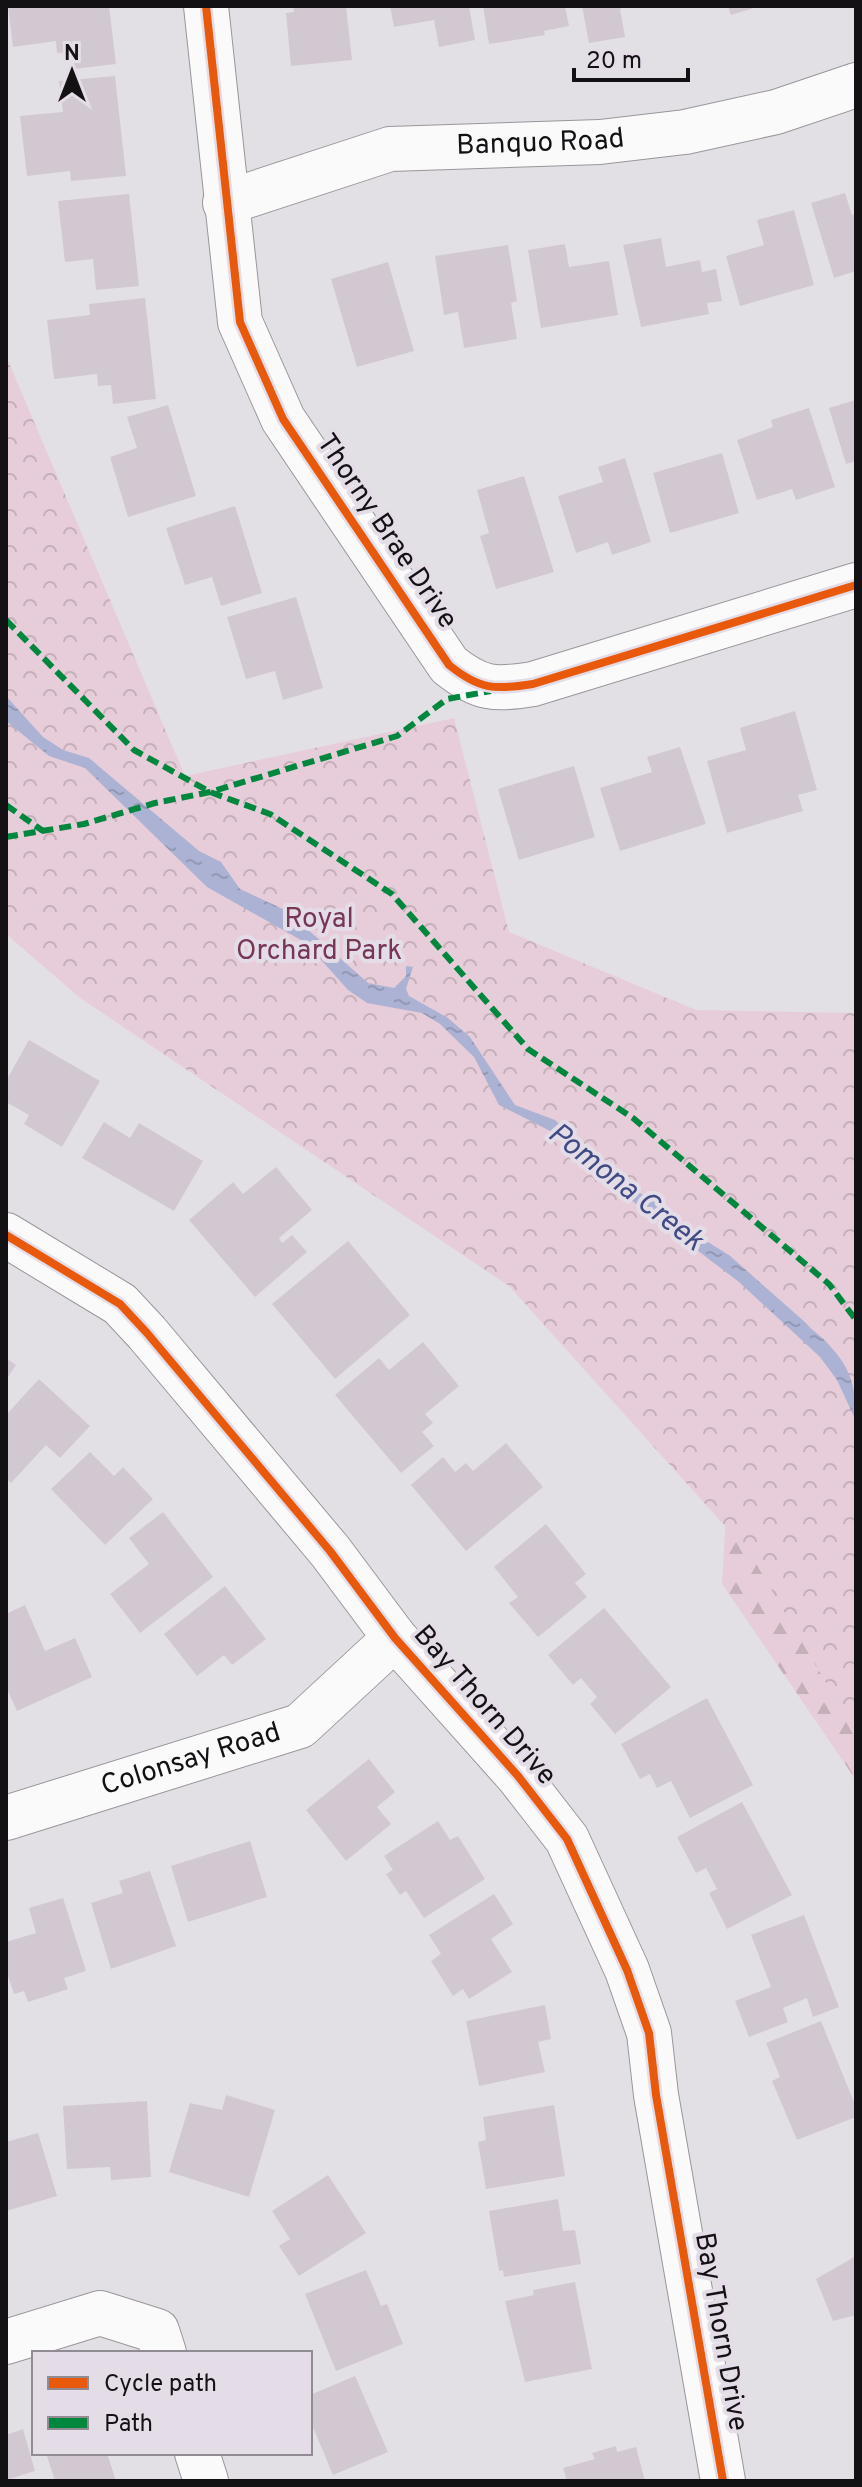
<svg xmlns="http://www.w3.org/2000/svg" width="862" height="2487" font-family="Overpass,sans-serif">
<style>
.forest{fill:url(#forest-firs)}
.park{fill:url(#park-crowns)}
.water{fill:url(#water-ripples)}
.building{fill:#d2c8d1}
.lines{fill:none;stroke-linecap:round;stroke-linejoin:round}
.minor-casing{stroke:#99969a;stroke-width:46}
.minor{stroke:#fbfafb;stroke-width:44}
.quiet{stroke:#00873e;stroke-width:6;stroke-dasharray:12 6;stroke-linecap:butt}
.cycleway-casing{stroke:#e4dde8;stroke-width:13}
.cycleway{stroke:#e8590c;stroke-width:8}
.labels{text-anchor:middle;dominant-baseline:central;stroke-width:8;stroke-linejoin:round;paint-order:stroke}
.street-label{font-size:28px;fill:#141115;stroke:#e4dde8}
.park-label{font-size:28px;fill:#773754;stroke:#e4dde8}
.water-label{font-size:30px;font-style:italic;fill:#404a84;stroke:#e4dde8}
</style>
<defs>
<pattern id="forest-firs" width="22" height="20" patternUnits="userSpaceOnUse" patternTransform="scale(2)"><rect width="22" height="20" fill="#e7cdd9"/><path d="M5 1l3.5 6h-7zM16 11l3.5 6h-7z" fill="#c5afb9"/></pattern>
<pattern id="park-crowns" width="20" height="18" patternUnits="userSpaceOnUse" patternTransform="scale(2)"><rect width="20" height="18" fill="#e7cdd9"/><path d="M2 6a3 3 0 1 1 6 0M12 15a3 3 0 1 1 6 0" fill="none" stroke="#c5afb9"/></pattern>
<pattern id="water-ripples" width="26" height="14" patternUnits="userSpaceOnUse" patternTransform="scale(2)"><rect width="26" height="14" fill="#acb2d3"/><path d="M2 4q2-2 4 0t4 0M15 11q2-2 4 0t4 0" fill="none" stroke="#9398b4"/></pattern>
</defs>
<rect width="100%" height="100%" fill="#e3e0e5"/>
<path class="forest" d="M 727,1495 L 856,1514 L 856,1780 L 722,1584 Z"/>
<path class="park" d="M 6,356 L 185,776 L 454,718 L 509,932 L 696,1010 L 856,1013 L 856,1734 L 751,1555 L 509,1286 L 80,998 L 6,934 Z"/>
<path class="water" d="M 6,696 L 43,737 L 63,750 L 89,758 L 199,851 L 221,862 L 240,889 L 287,911 L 368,983 L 394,988 L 406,976 L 406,966 L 413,967 L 406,989 L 409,996 L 448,1018 L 470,1037 L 515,1105 L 555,1120 L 604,1165 L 609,1175 L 662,1206 L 682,1226 L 729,1255 L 806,1323 C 813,1332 822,1336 829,1345 C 852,1369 856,1389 856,1421 L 837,1380 L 820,1357 L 739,1282 L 602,1178 L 562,1137 L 499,1105 L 474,1057 L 440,1024 L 422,1013 L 367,1003 L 348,990 L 306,943 L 207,887 L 85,768 L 49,756 L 6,721 Z"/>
<path class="building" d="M 8,6 L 109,6 L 116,64 L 73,69 L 71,52 L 57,53 L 56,41 L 13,47 Z
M 293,6 L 346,6 L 352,60 L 291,66 L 286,13 L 294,12 Z
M 390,6 L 469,6 L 475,40 L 439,47 L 434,20 L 394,27 Z
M 483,6 L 565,6 L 569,26 L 544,31 L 545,35 L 489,44 Z
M 582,6 L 628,6 L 620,9 L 625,37 L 589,43 Z
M 728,6 L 757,6 L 757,7 L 731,15 Z
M 115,76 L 126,176 L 71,181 L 70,171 L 27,176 L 20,116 L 63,112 L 59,81 Z
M 845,193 L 852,215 L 856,214 L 856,271 L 834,278 L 811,203 Z
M 129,194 L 139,286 L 96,290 L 93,259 L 65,262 L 58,201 Z
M 794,210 L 814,285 L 740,306 L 726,256 L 764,245 L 757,220 Z
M 661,238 L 666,267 L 700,260 L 702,272 L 716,269 L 722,301 L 707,303 L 709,314 L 641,327 L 623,245 Z
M 565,244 L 569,267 L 609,261 L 618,315 L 541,328 L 528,250 Z
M 508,245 L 517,301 L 511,303 L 517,339 L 464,348 L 458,312 L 444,315 L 435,256 Z
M 388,262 L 414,351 L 357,367 L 331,279 Z
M 145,298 L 156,399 L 113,404 L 111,385 L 98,386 L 97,374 L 54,379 L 47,320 L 90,315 L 89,304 Z
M 856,400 L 856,461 L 846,464 L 829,408 Z
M 168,405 L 196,496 L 128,517 L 110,457 L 137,448 L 127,417 Z
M 809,408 L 835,487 L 796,500 L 792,489 L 757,500 L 737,440 L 773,427 L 771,420 Z
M 722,453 L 739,513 L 670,533 L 653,473 Z
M 625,458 L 651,542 L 612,555 L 608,542 L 576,553 L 558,496 L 603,482 L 598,467 Z
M 524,476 L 554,572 L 496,589 L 480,536 L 489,533 L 477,490 Z
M 235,506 L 262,593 L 221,606 L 212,577 L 185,585 L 166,528 Z
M 296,597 L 323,688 L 283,700 L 275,671 L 246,679 L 227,617 Z
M 795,711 L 817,790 L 798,795 L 803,811 L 727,833 L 707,761 L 746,750 L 740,728 Z
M 680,747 L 706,824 L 620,851 L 600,788 L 652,772 L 647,757 Z
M 574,766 L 595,837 L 519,860 L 498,789 Z
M 29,1040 L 100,1081 L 62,1147 L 24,1124 L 29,1115 L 6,1102 L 6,1081 Z
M 104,1122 L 130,1138 L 139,1123 L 203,1161 L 174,1211 L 82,1158 Z
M 276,1167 L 312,1210 L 279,1238 L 282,1243 L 292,1235 L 307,1252 L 255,1297 L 189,1220 L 233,1182 L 243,1194 Z
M 348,1241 L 410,1315 L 335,1379 L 272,1304 Z
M 423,1342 L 459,1386 L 425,1414 L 433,1423 L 422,1432 L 434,1446 L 401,1473 L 335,1395 L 379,1358 L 389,1370 Z
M 6,1358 L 16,1365 L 6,1380 Z
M 39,1379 L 90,1426 L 60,1458 L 46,1445 L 11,1483 L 6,1478 L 6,1415 Z
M 506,1443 L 543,1487 L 466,1551 L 411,1485 L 443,1457 L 455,1472 L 466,1463 L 473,1471 Z
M 90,1452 L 114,1476 L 123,1467 L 153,1499 L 105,1545 L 51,1489 Z
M 163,1512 L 213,1577 L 140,1633 L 110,1594 L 149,1564 L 129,1538 Z
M 546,1524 L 586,1574 L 575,1583 L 587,1597 L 538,1637 L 509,1603 L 518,1597 L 494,1567 Z
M 225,1586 L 266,1639 L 232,1665 L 224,1655 L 197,1676 L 164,1634 Z
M 25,1605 L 45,1651 L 75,1638 L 92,1677 L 17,1711 L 6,1687 L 6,1614 Z
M 604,1608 L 671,1687 L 615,1734 L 590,1704 L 597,1697 L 581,1678 L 573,1685 L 548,1655 Z
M 707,1698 L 753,1785 L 690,1818 L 671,1781 L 657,1788 L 650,1774 L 640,1779 L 621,1744 Z
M 369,1759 L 395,1792 L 377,1807 L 391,1824 L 346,1861 L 306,1810 Z
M 742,1802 L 792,1895 L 727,1929 L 709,1893 L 717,1889 L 706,1868 L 696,1873 L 677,1837 Z
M 438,1821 L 450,1840 L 458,1836 L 485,1879 L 424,1918 L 406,1891 L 400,1895 L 386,1874 L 393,1870 L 384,1856 Z
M 250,1841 L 267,1897 L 188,1922 L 171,1866 Z
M 150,1871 L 176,1946 L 111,1969 L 91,1903 L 123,1893 L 119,1881 Z
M 494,1894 L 513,1924 L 491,1939 L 512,1972 L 469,1999 L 463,1989 L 453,1996 L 431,1961 L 441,1954 L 429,1935 Z
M 63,1898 L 86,1971 L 64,1978 L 68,1989 L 28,2002 L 24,1991 L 14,1994 L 6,1970 L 6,1942 L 36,1933 L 29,1908 Z
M 804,1915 L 839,2007 L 813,2017 L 807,1998 L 783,2008 L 788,2022 L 749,2037 L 735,2001 L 771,1987 L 751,1935 Z
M 545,2005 L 551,2039 L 538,2042 L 545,2072 L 479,2086 L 466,2021 Z
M 821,2021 L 856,2107 L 856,2117 L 797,2140 L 772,2081 L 780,2077 L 766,2043 Z
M 226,2095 L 275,2110 L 249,2197 L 169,2172 L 190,2103 L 222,2110 Z
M 147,2101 L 151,2177 L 111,2180 L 110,2167 L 67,2169 L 63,2106 Z
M 554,2105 L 565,2176 L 486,2189 L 478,2142 L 486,2140 L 483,2117 Z
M 38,2133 L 57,2196 L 6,2211 L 6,2142 Z
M 328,2175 L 366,2233 L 299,2276 L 279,2246 L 290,2239 L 272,2211 Z
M 558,2199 L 563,2231 L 575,2230 L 581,2264 L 504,2277 L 503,2270 L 499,2271 L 489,2211 Z
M 856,2256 L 856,2315 L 833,2321 L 816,2279 Z
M 366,2270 L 381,2306 L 387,2304 L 403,2344 L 336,2371 L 305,2294 Z
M 575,2282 L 592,2369 L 525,2382 L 505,2301 L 534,2295 L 533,2290 Z
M 355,2376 L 388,2452 L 333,2475 L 310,2420 L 310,2395 Z
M 23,2429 L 35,2471 L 6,2480 L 6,2435 Z
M 616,2446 L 617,2452 L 636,2447 L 645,2481 L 567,2481 L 563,2468 L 595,2459 L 592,2453 Z
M 46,2453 L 107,2453 L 116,2481 L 55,2481 Z"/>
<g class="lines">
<g class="minor-casing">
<g id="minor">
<path d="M 206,6 L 240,322 L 283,419 L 449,665 C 480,690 495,690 533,684 L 856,585"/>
<path id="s1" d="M 225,203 L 390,149 L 600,142 L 685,132 L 776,112 L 856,85"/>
<path d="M 6,1235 L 120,1304 L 147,1333 L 330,1551 L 395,1638 L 518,1776 L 567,1839 L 627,1970 L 649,2033 L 656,2095 L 723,2481"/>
<path id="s2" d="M 6,1818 L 300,1726 L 395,1638"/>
<path d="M 6,2342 L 100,2313 L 157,2331 L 164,2353"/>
<path d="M 197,2453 L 206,2481"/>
</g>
</g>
<use href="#minor" class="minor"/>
<path class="quiet" d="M 6,620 L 134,750 L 210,792 L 270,814 L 392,894 L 528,1049 L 633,1118 L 829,1284 L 856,1320
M 6,805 L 43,831
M 6,837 L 84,824 L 155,803 L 210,792 L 397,736 L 447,699 L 491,691"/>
<g class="cycleway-casing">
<path id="cycleway" d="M 206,6 L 240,322 L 283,419 L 449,665 C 480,690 495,690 533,684 L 856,585
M 6,1235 L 120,1304 L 147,1333 L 330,1551 L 395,1638 L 518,1776 L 567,1839 L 627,1970 L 649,2033 L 656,2095 L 723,2481"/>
</g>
<use href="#cycleway" class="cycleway"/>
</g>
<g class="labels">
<g class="street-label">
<text stroke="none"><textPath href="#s1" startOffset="324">Banquo Road</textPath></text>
<text transform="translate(386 532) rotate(56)">Thorny Brae Drive</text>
<text transform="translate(484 1706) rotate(49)">Bay Thorn Drive</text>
<text stroke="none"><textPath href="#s2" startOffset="194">Colonsay Road</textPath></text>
<text transform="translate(720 2332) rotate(80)">Bay Thorn Drive</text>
</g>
<g class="park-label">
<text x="319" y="920">Royal<tspan x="319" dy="32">Orchard Park</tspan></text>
</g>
<g class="water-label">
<text transform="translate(625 1188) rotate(38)">Pomona Creek</text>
</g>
</g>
<rect width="862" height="2487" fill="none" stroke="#141115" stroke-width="16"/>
<rect x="32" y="2351" width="280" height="104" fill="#e4dde8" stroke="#918b94" stroke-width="2"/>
<rect x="48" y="2377" width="40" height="12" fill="#e8590c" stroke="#918b94" stroke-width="2"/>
<text x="104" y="2391" font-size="24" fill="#141115">Cycle path</text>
<rect x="48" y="2417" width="40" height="12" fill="#00873e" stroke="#918b94" stroke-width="2"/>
<text x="104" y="2431" font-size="24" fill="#141115">Path</text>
<g transform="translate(72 72)" stroke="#e4dde8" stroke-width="6" paint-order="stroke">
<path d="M0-6L14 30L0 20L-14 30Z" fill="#141115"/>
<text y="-12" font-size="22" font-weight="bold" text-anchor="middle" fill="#141115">N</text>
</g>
<path d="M574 68v12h114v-12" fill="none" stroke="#141115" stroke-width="4"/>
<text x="586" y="68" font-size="24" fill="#141115" stroke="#e4dde8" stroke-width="6" paint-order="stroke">20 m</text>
</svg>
